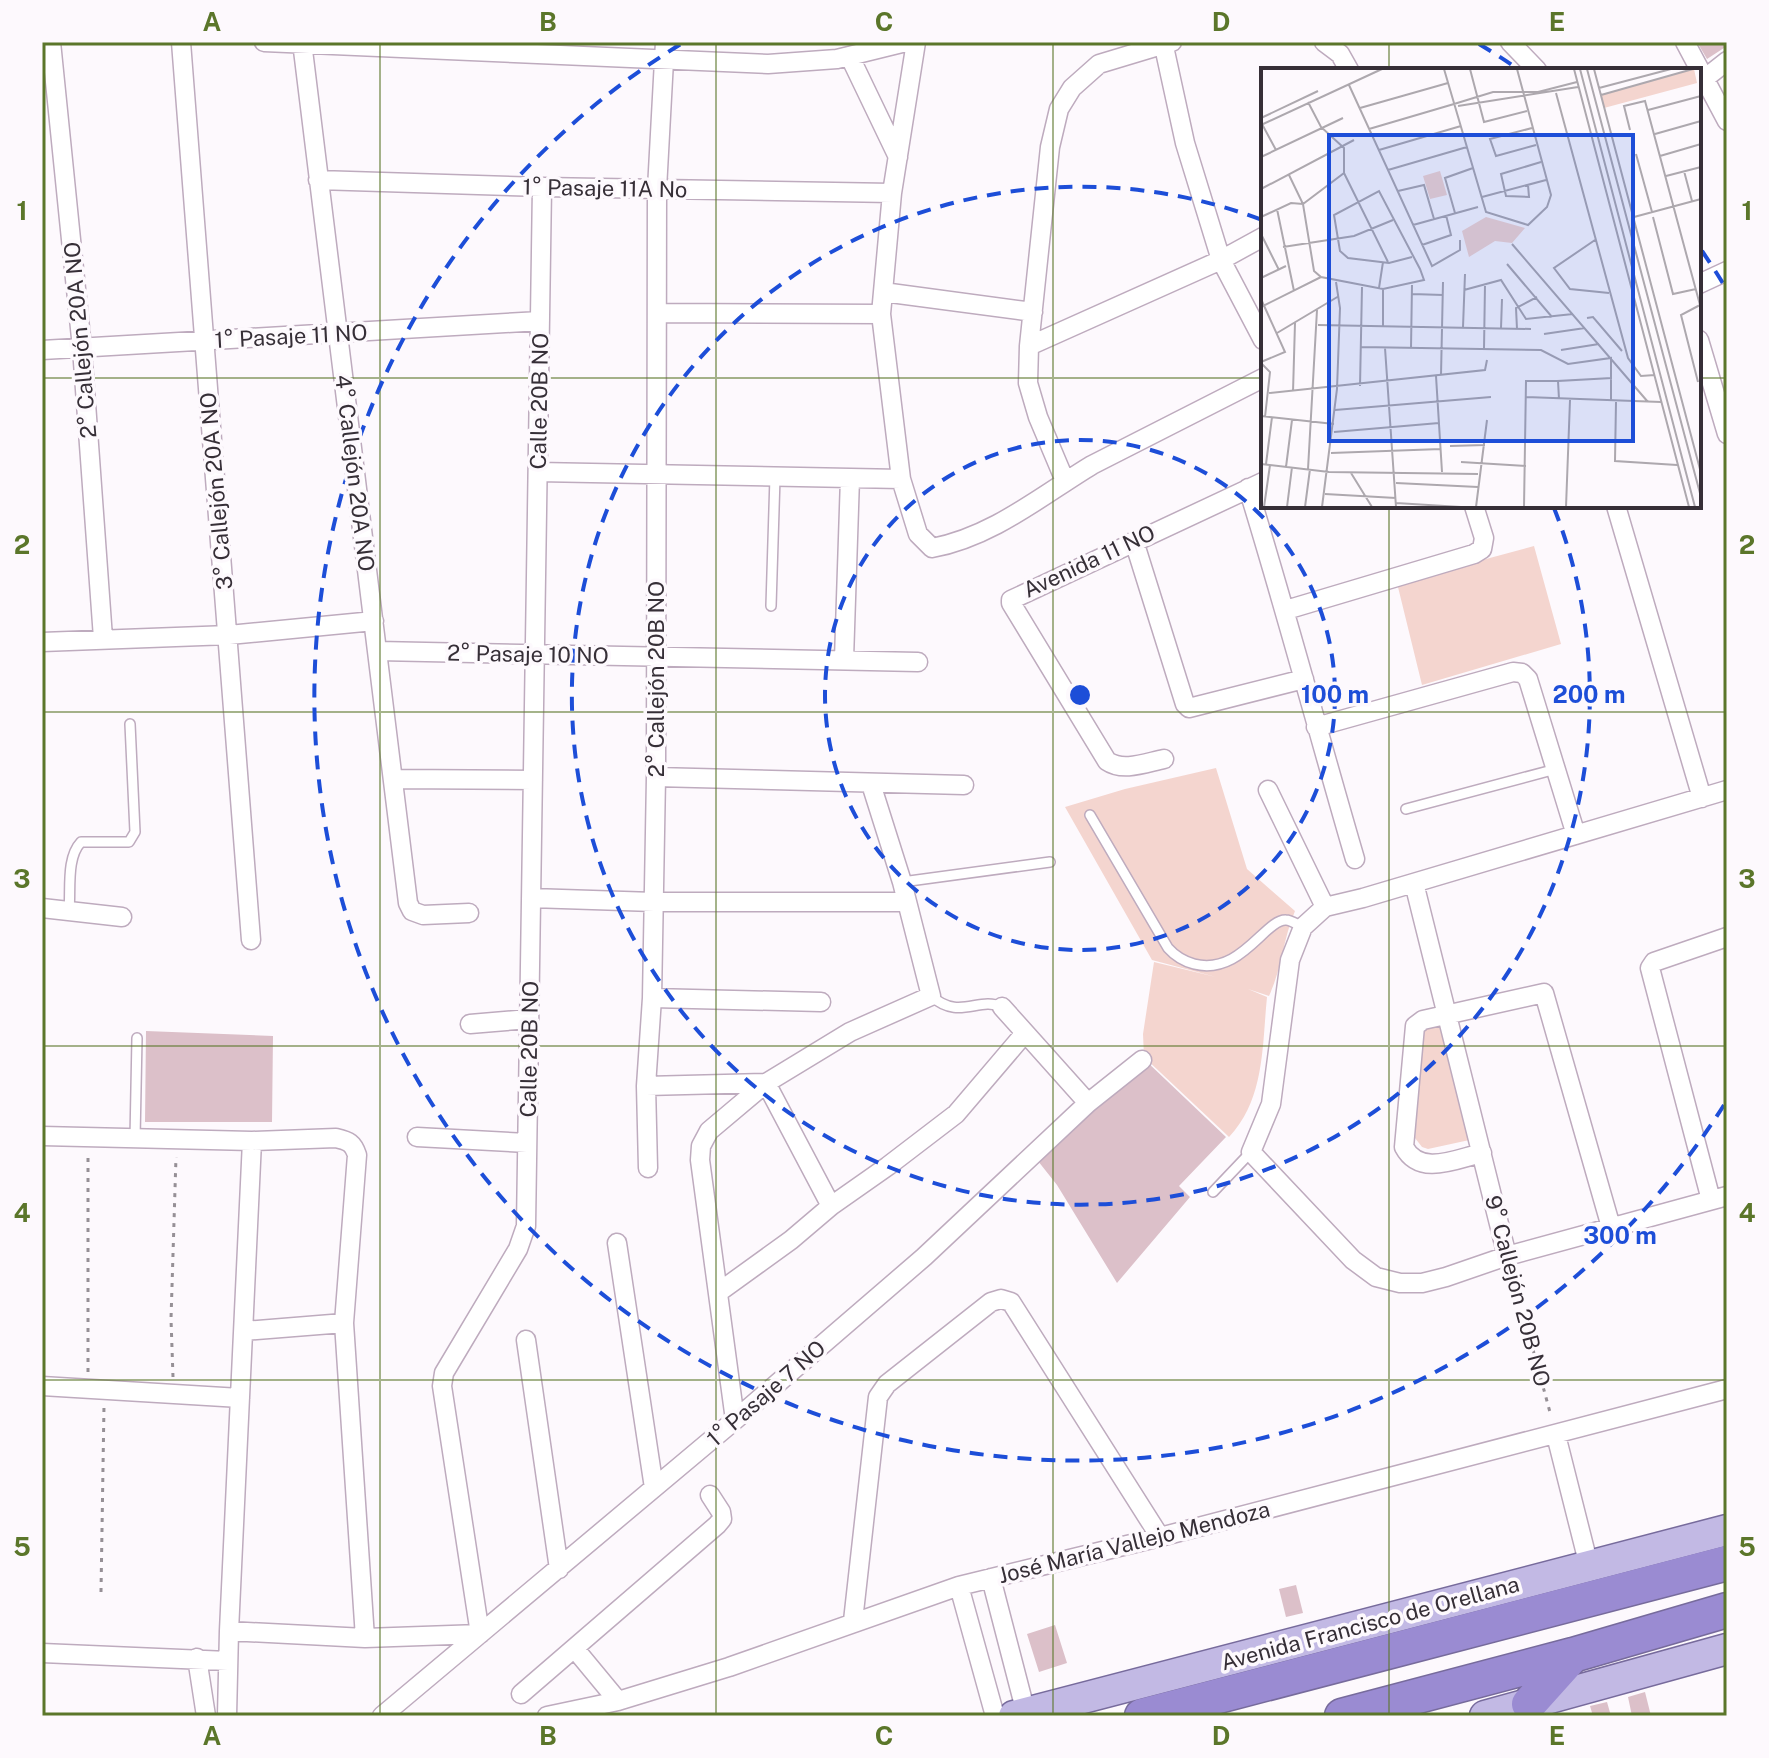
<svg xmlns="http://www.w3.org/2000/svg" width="1769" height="1758" font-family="'Public Sans',sans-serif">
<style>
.green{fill:#f4d5cf}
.building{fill:#dcc0c9}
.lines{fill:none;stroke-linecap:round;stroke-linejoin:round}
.lane-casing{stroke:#beabbe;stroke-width:12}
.street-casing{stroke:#beabbe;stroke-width:21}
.primary-casing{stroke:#776b9c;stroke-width:33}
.highway-casing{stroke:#776b9c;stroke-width:37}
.path{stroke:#969096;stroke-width:3;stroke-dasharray:4 6;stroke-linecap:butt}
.lane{stroke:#fff;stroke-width:9}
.street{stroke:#fff;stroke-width:18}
.primary{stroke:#c2b9e4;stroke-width:30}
.highway{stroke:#9a8bd2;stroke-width:34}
.grid{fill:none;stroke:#5b762a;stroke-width:2;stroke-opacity:0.55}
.ring{fill:none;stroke:#1d4ed8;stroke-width:4;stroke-dasharray:14 10}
.labels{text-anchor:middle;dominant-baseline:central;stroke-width:7;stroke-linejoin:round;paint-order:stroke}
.street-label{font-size:22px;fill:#362f37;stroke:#fdf9fd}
.inset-road{fill:none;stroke:#ada8ae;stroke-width:2}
.view{fill:#1d4ed8;fill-opacity:0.15;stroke:#1d4ed8;stroke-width:4}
.inset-edge{fill:none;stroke:#362f37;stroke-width:4}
.centre{fill:#1d4ed8;stroke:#fdf9fd;stroke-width:4}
.ring-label{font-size:24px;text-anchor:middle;font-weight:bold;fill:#1d4ed8;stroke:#fdf9fd;stroke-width:7;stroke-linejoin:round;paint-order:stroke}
.neatline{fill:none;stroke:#5b762a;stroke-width:3}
.grid-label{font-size:26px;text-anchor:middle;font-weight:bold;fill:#5b762a}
</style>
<rect width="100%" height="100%" fill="#fdf9fd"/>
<path class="green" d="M 1534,546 L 1561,644 L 1422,685 L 1397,583 Z
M 1216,768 L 1247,869 L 1295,911 C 1283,939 1282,968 1269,996 L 1248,989 L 1267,997 C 1262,1046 1265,1099 1229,1137 L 1144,1057 L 1143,1034 L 1154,962 L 1216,977 L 1152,960 L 1065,807 L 1125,789 Z
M 1443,1023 L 1474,1139 L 1428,1149 L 1422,1147 L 1415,1138 L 1423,1031 L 1425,1027 Z"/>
<path class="building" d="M 1697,42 L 1727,42 L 1727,46 L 1707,59 Z
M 146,1031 L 273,1036 L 272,1122 L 145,1122 Z
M 1145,1060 L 1226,1137 L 1179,1186 L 1190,1197 L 1117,1283 L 1057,1185 L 1038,1161 Z
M 1296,1585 L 1303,1613 L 1286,1617 L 1279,1589 Z
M 1055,1625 L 1067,1663 L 1039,1672 L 1027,1634 Z
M 1645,1692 L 1651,1716 L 1632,1716 L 1628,1697 Z
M 1607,1702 L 1611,1716 L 1593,1716 L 1590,1706 Z"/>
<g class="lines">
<g class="lane-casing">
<path id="lane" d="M 771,606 L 775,477
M 1406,809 L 1556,769
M 1090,815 L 1168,948 C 1176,957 1183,961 1194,964 C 1241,976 1265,919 1286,920 C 1291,920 1298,925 1303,927
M 902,882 L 1050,862
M 69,910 C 71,889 66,858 81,842 L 129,842 L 135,832 L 130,724
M 931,996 C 960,1021 978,996 1002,1007
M 135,1138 L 137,1038
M 1213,1192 L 1251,1152"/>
</g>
<g class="street-casing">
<path id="street" d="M 51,42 L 82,348 L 103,638
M 181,42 L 251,940
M 264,42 L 768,64 L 837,59 L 906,42
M 302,42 L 408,903 L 412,911 L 423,915 L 469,913
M 916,42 L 892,193 L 881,314 L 901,479 L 918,534 L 932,548 C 992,537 1041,496 1092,465 L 1263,378
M 1163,42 L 1185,143 L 1221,260 L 1263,340
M 1324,42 L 1340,54 L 1349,70
M 1510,42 L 1537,70
M 1685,42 L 1727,121
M 850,57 L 898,157
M 1699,83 L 1727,61
M 318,180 L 542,187 L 892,193
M 1699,284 L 1727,271
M 883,292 L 1033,312
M 657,313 L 881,314
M 1699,340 L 1727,434
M 1029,346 L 1221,260 L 1263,237
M 42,350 L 540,321
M 538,472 L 901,479
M 1065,481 L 1038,417 L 1028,383 L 1029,346 L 1050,147 L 1059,109 L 1072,88 L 1099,64 L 1172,42
M 1248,488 C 1286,611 1319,736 1355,859
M 1616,506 L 1702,798
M 1134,541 L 1185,704 L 1189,708 L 1304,679
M 1286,610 L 1474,554 L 1482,549 L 1484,538 L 1474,506
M 42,642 L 229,635 L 374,621
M 378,651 L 918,662
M 844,659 L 850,478
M 1316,727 L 1513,672 L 1522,673 L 1528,679 L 1576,835
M 1164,759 C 1145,763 1123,772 1107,761 L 1011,603 L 1011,600 L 1263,482
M 656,777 L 964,785
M 393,779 L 533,780
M 1268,790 L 1325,907
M 1727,790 L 1363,898 L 1325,907 L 1303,927 L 1290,960 L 1271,1104 L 1251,1152 L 1353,1260 L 1376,1277 L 1400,1283 L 1422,1283 L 1446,1277 L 1507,1256 L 1727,1196
M 1414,883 L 1507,1256
M 531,898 L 654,902 L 907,902
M 42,908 L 122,917
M 652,998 L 821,1002
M 1002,1007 L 1088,1103
M 470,1024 L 529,1019
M 646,1086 L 766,1083 L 831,1206
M 42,1136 L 252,1141 L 336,1138 C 349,1141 353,1143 357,1155 L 344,1323
M 417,1137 L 527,1143
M 1482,1153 C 1456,1159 1420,1177 1404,1147 L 1415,1026 L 1423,1020 L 1544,993 L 1611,1227
M 648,1168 L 646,1086 L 652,998 L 656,777 L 657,189 L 665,42
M 1711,1200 L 1650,968 L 1654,962 L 1727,937
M 617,1243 L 654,1488
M 719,1292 L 791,1240 L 831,1206 L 888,1166 L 956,1114 L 1025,1033
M 244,1331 L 344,1323 L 365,1638
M 526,1340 L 559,1569
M 42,1386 L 240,1398
M 735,1420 L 700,1160 L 701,1146 L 709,1131 L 766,1083 L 850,1032 L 931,996 L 902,882 L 871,784
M 1556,1435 L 1589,1566
M 991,1578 L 1026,1713
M 959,1586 L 995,1716
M 853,1621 L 878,1397 L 887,1384 L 991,1302 L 1001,1299 L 1011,1302 L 1160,1537
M 229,1631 L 365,1638 L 480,1634 L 442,1386 L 444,1373 L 518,1249 L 526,1226 L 542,187
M 575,1649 L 618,1701
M 42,1653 L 228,1661
M 197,1658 L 206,1716
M 521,1694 L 717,1525 L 722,1519 L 721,1512 L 710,1495
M 227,1716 L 229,1631 L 252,1141
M 382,1716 L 735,1420 L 924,1257 L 1088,1103 L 1142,1060
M 547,1716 L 618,1701 L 729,1667 L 959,1586 L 1160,1537 L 1727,1389"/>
</g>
<g class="primary-casing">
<path id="primary" d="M 1014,1716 L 1727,1530
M 1485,1716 L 1727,1649"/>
</g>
<g class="highway-casing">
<path id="highway" d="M 1529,1704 L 1573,1655
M 1142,1716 L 1727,1563
M 1342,1716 L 1573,1655 L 1727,1610"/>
</g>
<path class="path" d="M 1512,1272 L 1551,1416
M 88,1372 L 88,1156
M 173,1377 L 171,1319 L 176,1157
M 101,1592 L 104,1405
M 42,1715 L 63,1716"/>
<use href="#lane" class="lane"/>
<use href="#street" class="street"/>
<use href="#primary" class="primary"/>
<use href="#highway" class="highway"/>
</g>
<path class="grid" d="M 380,42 L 380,1716M 716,42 L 716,1716M 1053,42 L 1053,1716M 1389,42 L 1389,70M 42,378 L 1263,378M 1699,378 L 1727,378M 1389,506 L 1389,1716M 42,712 L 1727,712M 42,1046 L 1727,1046M 42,1380 L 1727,1380"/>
<g class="ring">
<circle cx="1080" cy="695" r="255"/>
<path d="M1554 508A509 509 0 1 1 1262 220"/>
<path d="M1724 1105A764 764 0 1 1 681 44M1479 44A764 764 0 0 1 1518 69M1702 251A764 764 0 0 1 1724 285"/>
</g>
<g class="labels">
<g class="street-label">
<text transform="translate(605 188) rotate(1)">1° Pasaje 11A No</text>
<text transform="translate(291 336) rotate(-3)">1° Pasaje 11 NO</text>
<text transform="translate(80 340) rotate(-95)">2° Callejón 20A NO</text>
<text transform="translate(539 401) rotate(-89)">Calle 20B NO</text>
<text transform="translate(355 473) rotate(83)">4° Callejón 20A NO</text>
<text transform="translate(216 491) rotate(-95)">3° Callejón 20A NO</text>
<text transform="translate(1089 561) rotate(-25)">Avenida 11 NO</text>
<text transform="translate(528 654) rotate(1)">2° Pasaje 10 NO</text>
<text transform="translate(656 679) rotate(-90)">2° Callejón 20B NO</text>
<text transform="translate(529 1049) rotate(-89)">Calle 20B NO</text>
<text transform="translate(1518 1291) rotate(75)">9° Callejón 20B NO</text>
<text transform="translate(766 1393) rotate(-41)">1° Pasaje 7 NO</text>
<text transform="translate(1134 1542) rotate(-14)">José María Vallejo Mendoza</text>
<text transform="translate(1370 1623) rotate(-15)">Avenida Francisco de Orellana</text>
</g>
</g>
<g transform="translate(1261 68)">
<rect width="440" height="440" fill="#fdf9fd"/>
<path d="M 433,1 L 436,15 L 343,40 L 340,27 ZM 179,103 L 186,127 L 169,131 L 162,108 ZM 225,149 L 264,160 L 251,175 L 234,173 L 208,189 L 201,163 Z" fill="#f4d5cf"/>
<path class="inset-road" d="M 183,1 L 225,144 L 267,157 L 286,139 L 290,127 L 256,1M 209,1 L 223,54 L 266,43M 313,1 L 428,439M 319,1 L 434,439M 326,1 L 440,429M 333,1 L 440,405M 88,17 L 171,198 L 199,182 L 199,172M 338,20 L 410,1M 295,25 L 367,290 L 380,308 L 394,307M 340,27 L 432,1M 193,36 L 232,24 L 277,24 L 316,14M 197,38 L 317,19M 99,40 L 187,15M 387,42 L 440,28M 0,50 L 57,23M 1,56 L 15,82M 0,57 L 121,1M 271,60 L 229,71 L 235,88 L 275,77M 108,61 L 193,36M 369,62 L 363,38 L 384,33 L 439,237M 394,66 L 440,53M 118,82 L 200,58M 375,86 L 391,144M 399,88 L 440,76M 0,89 L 82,50M 127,102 L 206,79M 423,103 L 431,133M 83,105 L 127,194M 28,107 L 42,136 L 53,203 L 60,209 L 122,221 L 163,212 L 159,201 L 118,123 L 73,147 L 79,183 L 87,190 L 128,195 L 151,189M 405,108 L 440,99M 267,117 L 268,129 L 245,128 L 240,106 L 280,94M 0,121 L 93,72M 137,123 L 163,117 L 173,151M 221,129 L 285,112M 16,141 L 33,223M 194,145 L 184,110 L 212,100M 0,149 L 30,135 L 42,136 L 83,105 L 83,80 L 60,59 L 47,34M 373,149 L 440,131M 392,149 L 412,226 L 435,221M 152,157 L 217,139M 0,166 L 18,202M 334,172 L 293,200 L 309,221 L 348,225M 251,176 L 387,334M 161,177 L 190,167 L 185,147M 22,179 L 93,168 L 132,152M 246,196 L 291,249M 0,210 L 25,198M 118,220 L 122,194M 203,222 L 240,212 L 265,251 L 312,246M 151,226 L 182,227M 0,231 L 24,284 L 0,294M 0,239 L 60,209M 326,250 L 332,249 L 361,283M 57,257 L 270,261M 122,259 L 122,221M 202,259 L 204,206M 240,260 L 241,231M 256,261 L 255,240 L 276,229M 16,265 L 78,228M 283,266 L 324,260M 100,279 L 280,282 L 307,296 L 350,290 L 350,333M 124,280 L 135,439M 150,280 L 151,217M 223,281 L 224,216M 300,282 L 338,276M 0,295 L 9,304 L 4,349M 180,307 L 182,214M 175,308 L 181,404M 437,314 L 420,247 L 439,237M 99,318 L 101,219M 32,324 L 34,255M 8,325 L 224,302 L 226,292M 265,329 L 400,334M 298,331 L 297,313 L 351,310M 355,334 L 354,393 L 416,397M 74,342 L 230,329M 0,348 L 73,356M 73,364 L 178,355M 189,378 L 224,377M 70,385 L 180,381M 200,394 L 265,398M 0,396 L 68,404 L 217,406M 5,396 L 11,349M 25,399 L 31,352M 47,401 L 56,242M 90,405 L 111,439M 135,415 L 217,419M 64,426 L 135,430M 135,435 L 200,439M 3,439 L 9,397M 26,439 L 31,399M 44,439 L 49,401M 61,439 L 76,321 L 79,240 L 75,214M 215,439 L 226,352M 263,439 L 265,313 L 297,313M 305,439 L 309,332"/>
<path class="view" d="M 68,67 L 372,67 L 372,373 L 68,373 Z"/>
<rect width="440" height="440" class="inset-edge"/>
</g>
<circle cx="1080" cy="695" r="12" class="centre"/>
<g class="ring-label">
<text x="1335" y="703">100 m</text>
<text x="1589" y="703">200 m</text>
<text x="1620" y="1244">300 m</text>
</g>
<rect width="1769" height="1758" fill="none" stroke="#fdf9fd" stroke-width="88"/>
<rect x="44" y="44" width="1681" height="1670" class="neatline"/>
<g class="grid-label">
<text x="212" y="31">A</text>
<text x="548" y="31">B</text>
<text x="884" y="31">C</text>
<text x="1221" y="31">D</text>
<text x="1557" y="31">E</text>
<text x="22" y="220">1</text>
<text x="1747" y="220">1</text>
<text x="22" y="554">2</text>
<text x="1747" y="554">2</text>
<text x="22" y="888">3</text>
<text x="1747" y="888">3</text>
<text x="22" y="1222">4</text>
<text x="1747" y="1222">4</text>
<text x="22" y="1556">5</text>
<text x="1747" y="1556">5</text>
<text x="212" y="1745">A</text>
<text x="548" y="1745">B</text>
<text x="884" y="1745">C</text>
<text x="1221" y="1745">D</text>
<text x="1557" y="1745">E</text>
</g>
</svg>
